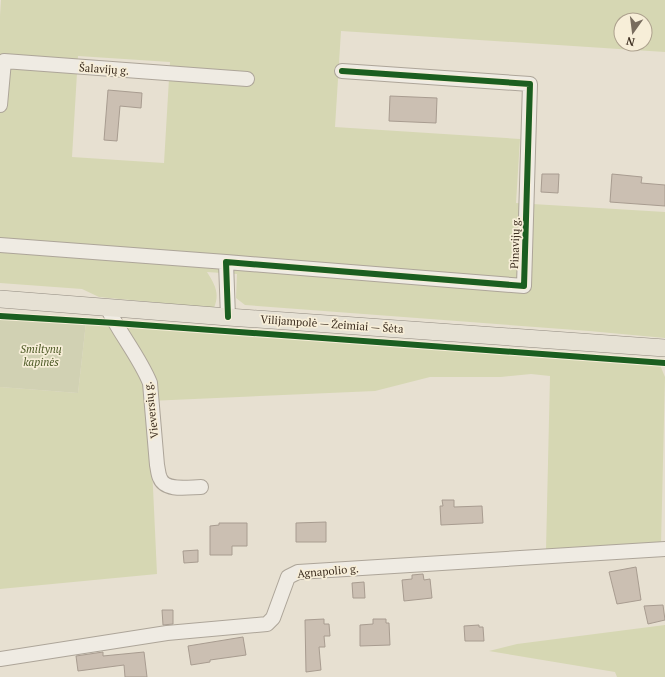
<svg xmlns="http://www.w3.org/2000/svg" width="665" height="677" font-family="'PT Serif',serif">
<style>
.green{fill:#d6d7b3;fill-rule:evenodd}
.cemetery{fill:#d1d1b3}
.building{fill:#cbbfb2;stroke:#a89c90}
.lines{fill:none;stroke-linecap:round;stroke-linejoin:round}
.minor-casing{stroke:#ada599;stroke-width:16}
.major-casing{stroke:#928b80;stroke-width:18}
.minor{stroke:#efebe3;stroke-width:14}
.major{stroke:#e6e1d4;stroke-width:17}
.cycleway-casing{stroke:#f7eed8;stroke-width:8}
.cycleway{stroke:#1b5e20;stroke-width:6}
.labels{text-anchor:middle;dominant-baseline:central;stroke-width:3.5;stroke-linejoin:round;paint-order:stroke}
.street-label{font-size:11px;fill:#3d2e20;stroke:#f7eed8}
.park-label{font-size:11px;font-style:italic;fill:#4d5a26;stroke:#f7eed8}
</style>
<rect width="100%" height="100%" fill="#e7e0d1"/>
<path class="green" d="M 1,0 L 665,0 L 665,52 L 341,31 L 335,127 L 520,139 L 516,203 L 665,212 L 665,338 L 589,331 L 245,305 L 236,298 L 237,274 L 207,272 C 215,285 220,293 214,308 L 99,297 L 82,289 L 0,283 L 0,16 ZM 621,20 L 645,20 L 645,44 L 621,44 ZM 78,56 L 170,62 L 164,163 L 72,157 Z
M 86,322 L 115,323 L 529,353 L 531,356 L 660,365 L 665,377 L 661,545 L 546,550 L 550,376 L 531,374 L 501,377 L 430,377 L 375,391 L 149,401 L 157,574 L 0,589 L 0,387 L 78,393 Z
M 665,625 L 665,677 L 617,677 L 615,672 L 489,651 L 517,644 Z"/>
<path class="cemetery" d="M 0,316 L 86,322 L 78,393 L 0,387 Z"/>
<path class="building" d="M 108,90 L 142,93 L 141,108 L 120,106 L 117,141 L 104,140 Z
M 390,96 L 437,98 L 436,123 L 389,121 Z
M 542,174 L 559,174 L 558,193 L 541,192 Z
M 612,174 L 642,177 L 641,183 L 665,185 L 665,206 L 610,202 Z
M 442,500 L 454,500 L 454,507 L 482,506 L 483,523 L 441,525 L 440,506 L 443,506 Z
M 326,522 L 326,542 L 296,542 L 296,523 Z
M 219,523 L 247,523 L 247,546 L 232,546 L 232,555 L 210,555 L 210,526 L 219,525 Z
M 198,550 L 198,562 L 184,563 L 183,551 Z
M 636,567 L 641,600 L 617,604 L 609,572 Z
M 423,574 L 424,580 L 430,579 L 432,598 L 404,601 L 402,580 L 412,579 L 412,575 Z
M 364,582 L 365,598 L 353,598 L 352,583 Z
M 663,605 L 665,620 L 648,624 L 644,606 Z
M 162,610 L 173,610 L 173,624 L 163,625 Z
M 324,619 L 324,624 L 329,624 L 330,636 L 324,636 L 325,647 L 319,647 L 321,670 L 306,672 L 305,620 Z
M 373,619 L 386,619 L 386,623 L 389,623 L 390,645 L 360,646 L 360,625 L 373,624 Z
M 479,625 L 479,627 L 483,627 L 484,641 L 465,641 L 464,626 Z
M 243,637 L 246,655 L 210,660 L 210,662 L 191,665 L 188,646 Z
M 103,652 L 103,656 L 144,652 L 147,677 L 125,677 L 124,665 L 78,671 L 76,656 Z"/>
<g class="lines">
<g class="minor-casing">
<path id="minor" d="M 0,105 L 4,61 L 247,79
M 0,245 L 226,262
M 107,307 C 119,333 139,356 150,383 L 157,465 C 158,469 158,474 160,478 C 165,492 190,487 201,487
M 228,317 L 226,262 L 524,286 L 530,84 L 342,71
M 0,659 L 167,633 L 267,624 L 273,618 L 288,577 L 298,572 L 665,549"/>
</g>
<g class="major-casing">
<path id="major" d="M 0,299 L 228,317 L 665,348"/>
</g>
<use href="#minor" class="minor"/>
<use href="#major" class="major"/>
<g class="cycleway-casing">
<path id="cycleway" d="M 0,316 L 115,323 L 665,363
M 228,317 L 226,262 L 524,286 L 530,84 L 342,71"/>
</g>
<use href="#cycleway" class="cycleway"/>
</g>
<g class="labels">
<g class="street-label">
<text transform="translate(104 69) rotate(4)">Šalavijų g.</text>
<text transform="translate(515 243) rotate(-88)">Pinavijų g.</text>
<text transform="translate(332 324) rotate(4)">Vilijampolė — Žeimiai — Šėta</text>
<text transform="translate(151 410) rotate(-97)">Vieversių g.</text>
<text transform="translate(328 571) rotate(-5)">Agnapolio g.</text>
</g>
<g class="park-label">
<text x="41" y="349">Smiltynų<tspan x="41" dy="13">kapinės</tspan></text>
</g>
</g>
<g transform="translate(633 32) rotate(194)"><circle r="19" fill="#f7eed8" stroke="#ada18e"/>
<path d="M0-3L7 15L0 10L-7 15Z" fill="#786c5e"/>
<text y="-6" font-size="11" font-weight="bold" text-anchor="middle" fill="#3d2e20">N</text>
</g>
</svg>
